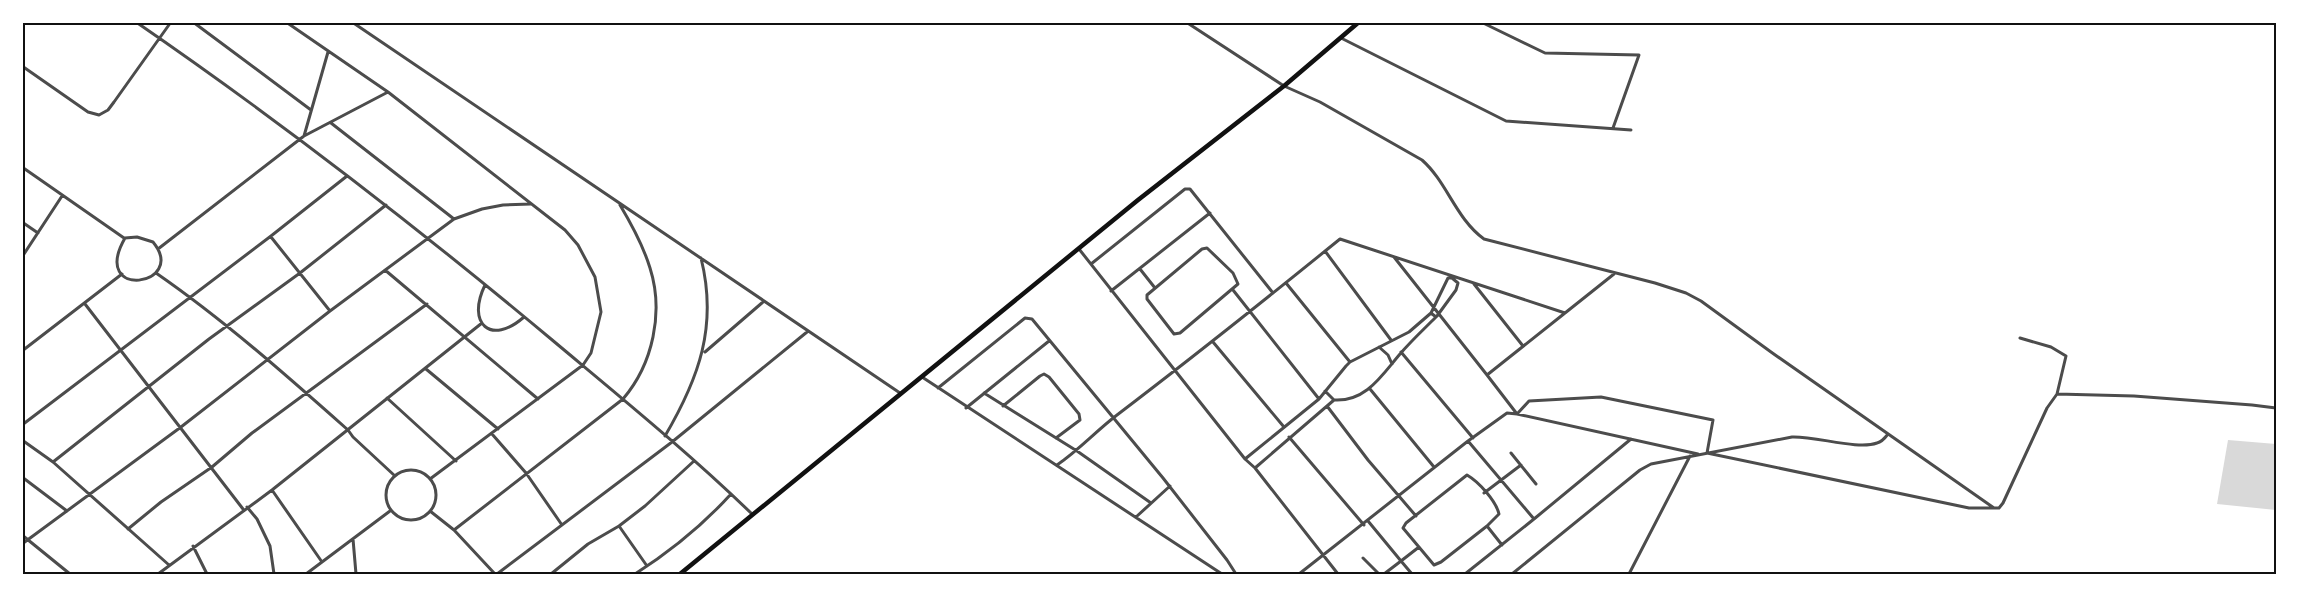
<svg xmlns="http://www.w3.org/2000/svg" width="2299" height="597" font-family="'Libre Baskerville',serif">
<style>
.water{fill:#d9d9d9}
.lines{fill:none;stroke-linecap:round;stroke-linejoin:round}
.minor{stroke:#4c4c4c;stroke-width:3}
.secondary{stroke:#111;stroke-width:4.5}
.neatline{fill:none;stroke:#111;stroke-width:2}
</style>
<rect width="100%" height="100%" fill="#fff"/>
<path class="water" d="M 2228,440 L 2276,444 L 2276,510 L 2217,504 Z"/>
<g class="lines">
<path class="minor" d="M 136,22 C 280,121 417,227 551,339 C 619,396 688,452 752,514
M 193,22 L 311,110
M 286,22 L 388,92 L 565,230 L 578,245 L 595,277 L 601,312 L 591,353 L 583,365 L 430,479
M 352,22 L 900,393
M 1186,22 L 1284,86 L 1320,102 L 1422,160 C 1447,182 1456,219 1484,239 L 1655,283 L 1686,293 L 1701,301 L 1771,352 L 1994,508 L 1999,508 L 2003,503 L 2047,408 L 2057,394 L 2134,396 L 2252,405 L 2276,408
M 1481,22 L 1545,53 L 1639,55 L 1613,128
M 1341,38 L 1506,121 L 1631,130
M 22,66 L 88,112 L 99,115 L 108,110 L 114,102 L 171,22
M 331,123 L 454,219
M 304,136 L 328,52
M 22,167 L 124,238
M 22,222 L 38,233
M 137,237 L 153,242 C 189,286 89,301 125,238 Z
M 271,237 L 330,311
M 1207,248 L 1233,273 L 1238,284 L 1180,333 L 1174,334 L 1147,299 L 1147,295 L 1202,249 Z
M 158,249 L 304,136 L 388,92
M 1079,249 L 1245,459 L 1255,468 L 1338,574
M 1325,251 L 1391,340
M 22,257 L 62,196
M 1091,264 L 1185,189 L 1190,189 L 1273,293
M 1140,269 L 1155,288
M 385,270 L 538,399
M 156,273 C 224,320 286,375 348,430 L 353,437 L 395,476
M 1286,283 L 1350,362
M 1474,284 L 1523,346
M 485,285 C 466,324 491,346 524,317
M 1233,290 L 1319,399
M 1111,291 L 1210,213
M 85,304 L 243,509
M 1431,313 L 1448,278 L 1452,278 L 1458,283 L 1456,290 L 1437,316
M 1565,313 L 1614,274
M 2020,338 L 2051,347 L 2066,356 L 2057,394
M 1213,342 L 1284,427
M 1379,347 L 1388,355 L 1392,364
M 22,351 L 122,274
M 705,352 L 763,302
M 1401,352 L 1473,438
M 426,369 L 498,429
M 1487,375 L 1517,414 L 1698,454
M 922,377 L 1222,574
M 938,388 L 1025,318 L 1032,319 L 1163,478 L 1227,560 L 1236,574
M 1370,389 L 1434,467
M 984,393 L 1077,451 L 1151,503
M 387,398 L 456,461
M 1003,406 L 1040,376 L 1044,374 L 1049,377 L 1079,414 L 1080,420 L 1056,438
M 1327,406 L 1368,460 L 1416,516
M 966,408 L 1049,341
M 22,425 L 271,236 L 347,176
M 492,434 L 526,473 L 562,525
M 665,436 C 699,378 718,326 701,258
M 1289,437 L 1364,525
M 1631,439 L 1534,519 L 1468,441 L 1507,413 L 1517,414 L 1529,401 L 1601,397 L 1713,420 L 1707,453 L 1969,508 L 1994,508
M 22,440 L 53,462 L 169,565
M 1511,453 L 1536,484
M 1245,459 L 1319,399 L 1346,366 L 1350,362 L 1409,332 L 1431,313 L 1436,317 C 1424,329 1411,341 1400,354 C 1382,375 1366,402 1334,400 L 1325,391
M 53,462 L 209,339 L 300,273 L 386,205
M 1057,465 C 1079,450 1096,431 1117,415 C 1192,358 1266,299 1340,239 L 1565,313 L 1487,375 L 1394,257
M 1255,468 L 1334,400
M386 495a25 25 0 1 1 50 0a25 25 0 1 1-50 0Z
M 22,477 L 67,511
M 272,490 L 322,562
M 1484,493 L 1521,465
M 247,507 L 257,519 L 270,546 L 274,574
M 430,511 L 454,530 L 495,574
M 1136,517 L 1170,486
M 619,526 L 647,566
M 1487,526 L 1441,562 L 1434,565 L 1403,528 L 1406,523 L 1467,475 C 1479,482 1496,501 1499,514 L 1487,526 L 1502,545
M 128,529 L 161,502 L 212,467 L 252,433 L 427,304
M 454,530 L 623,399 C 653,364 664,312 650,268 C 643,245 632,225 620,205
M 22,535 L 70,574
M 353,539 L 356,574
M 22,544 L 181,427 L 330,311 L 454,219 L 482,209 L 503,205 L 531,204
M 193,546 L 207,574
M 1363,558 L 1379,574 L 1384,574 L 1401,561 L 1368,521
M 158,574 L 272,490 L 482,323
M 306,574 L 390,511
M 497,574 L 672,442 L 807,332
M 551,574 L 588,544 L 619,526 L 645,506 L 694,461
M 635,574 C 671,551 702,526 731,494
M 1299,574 L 1468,441
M 1412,574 L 1401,561 L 1419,547
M 1465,574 L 1534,519
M 1512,574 L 1640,470 L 1651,464 L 1792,437 C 1816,436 1857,450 1877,443 C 1882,442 1885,438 1888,434
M 1629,574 L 1690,456"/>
<path class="secondary" d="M 680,574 L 1138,200 L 1284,86 L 1359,22"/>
</g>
<rect width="2299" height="597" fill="none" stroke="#ffffff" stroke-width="48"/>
<rect x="24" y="24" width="2251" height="549" class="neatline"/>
</svg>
